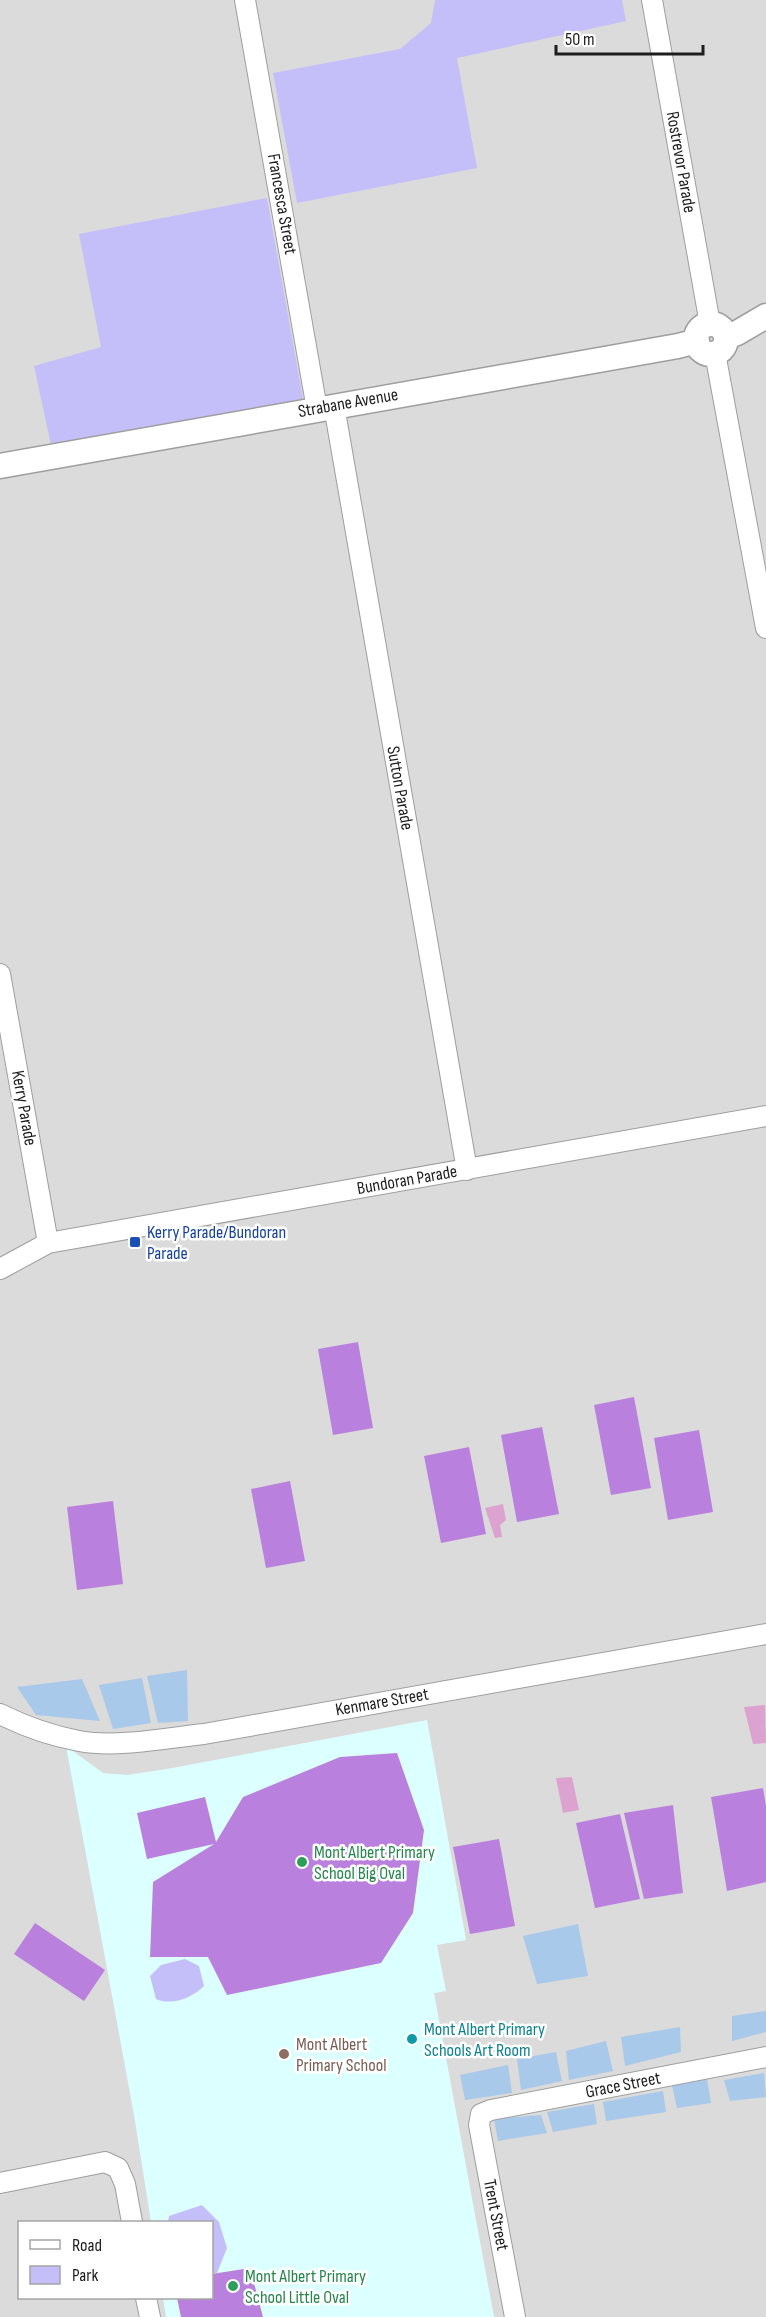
<svg xmlns="http://www.w3.org/2000/svg" width="766" height="2317" font-family="'Sofia Sans Condensed',sans-serif">
<style>
.residential{fill:#dadbda;fill-rule:evenodd}
.education{fill:#dcffff}
.grass{fill:#a8c9e9}
.park{fill:#c4bff9}
.pitch{fill:#ba80de}
.water{fill:#dda3d0}
.lines{fill:none;stroke-linecap:round;stroke-linejoin:round}
.minor-casing{stroke:#9e9e9e;stroke-width:22}
.tertiary-casing{stroke:#9e9e9e;stroke-width:27}
.minor{stroke:#fff;stroke-width:20}
.tertiary{stroke:#fff;stroke-width:24}
.transit-dot{fill:#1a4fb4;stroke:#fff;stroke-width:2}
.leisure-dot{fill:#2e9e5b;stroke:#fff;stroke-width:2}
.culture-dot{fill:#0f9aa8;stroke:#fff;stroke-width:2}
.education-dot{fill:#8d6e63;stroke:#fff;stroke-width:2}
.labels{text-anchor:middle;dominant-baseline:central;stroke-width:5;stroke-linejoin:round;paint-order:stroke}
.street-label{font-size:18px;fill:#1d1d1d;stroke:#fff}
.transit-label{font-size:18px;fill:#164399;stroke:#fff;text-anchor:start}
.leisure-label{font-size:18px;fill:#27864d;stroke:#fff;text-anchor:start}
.culture-label{font-size:18px;fill:#0d838f;stroke:#fff;text-anchor:start}
.education-label{font-size:18px;fill:#785e54;stroke:#fff;text-anchor:start}
</style>
<rect width="100%" height="100%" fill="#e3efeb"/>
<path class="residential" d="M 0,0 L 766,0 L 766,2317 L 0,2317 ZM 20,2222 L 212,2222 L 212,2298 L 20,2298 Z"/>
<path class="education" d="M 427,1720 L 466,1940 L 437,1945 L 446,1991 L 434,1993 L 494,2317 L 166,2317 L 163,2298 L 212,2298 L 212,2222 L 151,2222 L 134,2115 L 66,1746 L 103,1773 L 127,1775 L 167,1769 Z"/>
<path class="grass" d="M 187,1670 L 188,1721 L 158,1723 L 147,1676 Z
M 142,1678 L 151,1723 L 113,1729 L 99,1685 Z
M 82,1679 L 100,1721 L 36,1715 L 17,1687 Z
M 578,1924 L 588,1976 L 537,1984 L 523,1936 Z
M 766,2011 L 766,2032 L 732,2041 L 732,2016 Z
M 680,2027 L 681,2052 L 625,2066 L 621,2037 Z
M 606,2041 L 613,2071 L 569,2080 L 566,2051 Z
M 556,2052 L 562,2081 L 521,2090 L 517,2059 Z
M 508,2065 L 512,2093 L 465,2100 L 460,2075 Z
M 764,2073 L 766,2097 L 730,2101 L 724,2080 Z
M 707,2079 L 711,2103 L 677,2108 L 672,2086 Z
M 663,2091 L 666,2112 L 606,2121 L 603,2102 Z
M 594,2104 L 597,2124 L 553,2132 L 547,2112 Z
M 541,2115 L 547,2133 L 498,2141 L 494,2119 Z"/>
<path class="park" d="M 435,0 L 622,0 L 626,21 L 457,58 L 477,168 L 297,203 L 273,73 L 400,49 L 431,23 Z
M 267,198 L 303,399 L 51,445 L 34,366 L 101,347 L 79,234 Z
M 185,1959 L 199,1966 L 204,1986 C 192,1998 172,2006 156,1999 L 150,1976 L 161,1965 Z
M 202,2205 L 219,2222 L 227,2248 L 217,2273 L 212,2274 L 212,2222 L 168,2222 L 169,2216 Z"/>
<path class="pitch" d="M 358,1342 L 373,1428 L 333,1435 L 318,1349 Z
M 634,1397 L 651,1488 L 611,1495 L 594,1405 Z
M 542,1427 L 559,1514 L 517,1522 L 501,1435 Z
M 699,1430 L 713,1512 L 668,1520 L 654,1438 Z
M 469,1447 L 486,1534 L 441,1543 L 424,1456 Z
M 290,1481 L 305,1561 L 266,1568 L 251,1489 Z
M 113,1501 L 123,1584 L 77,1590 L 67,1507 Z
M 397,1753 L 424,1830 L 413,1913 L 381,1963 L 227,1995 L 208,1957 L 150,1957 L 153,1882 L 214,1844 L 147,1859 L 137,1813 L 205,1797 L 216,1842 L 243,1797 L 340,1757 Z
M 763,1788 L 766,1806 L 766,1882 L 727,1891 L 711,1797 Z
M 673,1805 L 683,1893 L 644,1899 L 624,1813 Z
M 620,1814 L 640,1899 L 595,1908 L 576,1823 Z
M 499,1839 L 515,1926 L 470,1934 L 453,1847 Z
M 35,1923 L 105,1970 L 84,2001 L 14,1954 Z
M 250,2268 L 263,2317 L 181,2317 L 177,2298 L 212,2298 L 212,2274 Z"/>
<path class="water" d="M 503,1504 L 506,1520 L 500,1525 L 502,1537 L 495,1538 L 485,1508 Z
M 765,1705 L 766,1743 L 753,1744 L 744,1707 Z
M 572,1777 L 579,1810 L 563,1813 L 556,1778 Z"/>
<g class="lines">
<g class="minor-casing">
<path id="minor" d="M 245,0 L 317,409
M 652,0 L 710,324
M 715,353 L 766,628
M 334,406 L 467,1170
M 0,974 L 48,1243
M 0,1269 L 48,1243 L 766,1116
M 0,1714 C 24,1726 53,1736 79,1741 C 117,1748 166,1738 204,1734 L 766,1634
M 0,2183 L 105,2162 L 118,2168 L 125,2184 L 132,2222
M 146,2298 L 150,2317
M 515,2317 L 479,2125 L 481,2114 L 491,2110 L 766,2057"/>
</g>
<g class="tertiary-casing">
<path id="tertiary" d="M696 339a15 15 0 1 1 30 0a15 15 0 1 1-30 0Z
M 726,337 L 737,333 L 766,316
M 0,466 L 678,346 L 697,341"/>
</g>
<use href="#minor" class="minor"/>
<use href="#tertiary" class="tertiary"/>
</g>
<rect class="transit-dot" x="129" y="1236" width="12" height="12" rx="3"/>
<g class="leisure-dot">
<circle cx="302" cy="1862" r="6"/>
<circle cx="233" cy="2286" r="6"/>
</g>
<circle class="culture-dot" cx="412" cy="2039" r="6"/>
<circle class="education-dot" cx="284" cy="2054" r="6"/>
<g class="labels">
<g class="street-label">
<text transform="translate(681 162) rotate(80)">Rostrevor Parade</text>
<text transform="translate(282 204) rotate(80)">Francesca Street</text>
<text transform="translate(348 403) rotate(-10)">Strabane Avenue</text>
<text transform="translate(400 788) rotate(80)">Sutton Parade</text>
<text transform="translate(24 1108) rotate(80)">Kerry Parade</text>
<text transform="translate(407 1180) rotate(-10)">Bundoran Parade</text>
<text transform="translate(382 1702) rotate(-10)">Kenmare Street</text>
<text transform="translate(623 2085) rotate(-11)">Grace Street</text>
<text transform="translate(496 2215) rotate(79)">Trent Street</text>
</g>
<g class="transit-label">
<text x="147" y="1232">Kerry Parade/Bundoran<tspan x="147" dy="21">Parade</tspan></text>
</g>
<g class="leisure-label">
<text x="314" y="1852">Mont Albert Primary<tspan x="314" dy="21">School Big Oval</tspan></text>
<text x="245" y="2276">Mont Albert Primary<tspan x="245" dy="21">School Little Oval</tspan></text>
</g>
<g class="culture-label">
<text x="424" y="2029">Mont Albert Primary<tspan x="424" dy="21">Schools Art Room</tspan></text>
</g>
<g class="education-label">
<text x="296" y="2044">Mont Albert<tspan x="296" dy="21">Primary School</tspan></text>
</g>
</g>
<rect x="18" y="2221" width="195" height="78" fill="#ffffff" stroke="#a5a5a5" stroke-width="1.5"/>
<rect x="30" y="2240" width="30" height="9" fill="#ffffff" stroke="#a5a5a5" stroke-width="1.5"/>
<text x="72" y="2251" font-size="18" fill="#1d1d1d">Road</text>
<rect x="30" y="2266" width="30" height="18" fill="#c4bff9" stroke="#a5a5a5" stroke-width="1.5"/>
<text x="72" y="2281" font-size="18" fill="#1d1d1d">Park</text>
<path d="M556 45v9h147v-9" fill="none" stroke="#1d1d1d" stroke-width="3"/>
<text x="565" y="45" font-size="18" fill="#1d1d1d" stroke="#ffffff" stroke-width="4.5" paint-order="stroke">50 m</text>
</svg>
